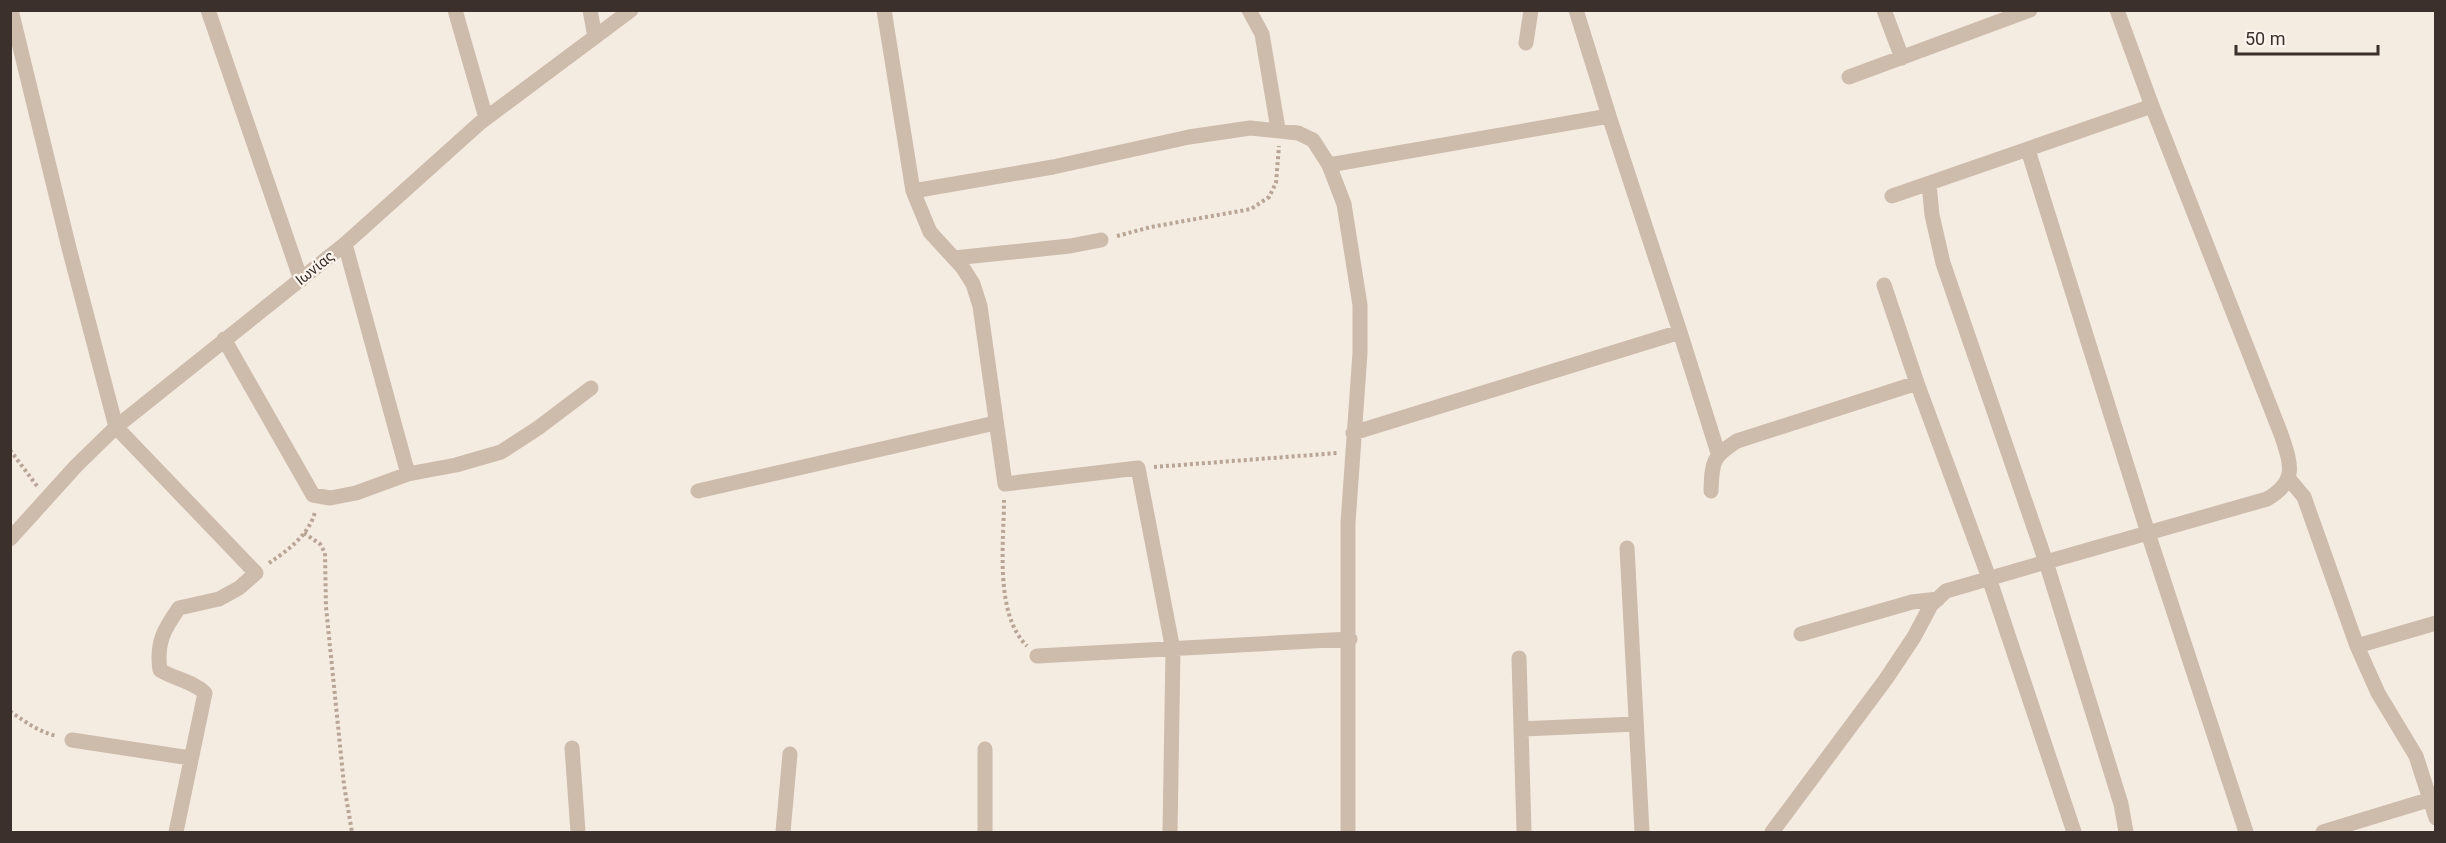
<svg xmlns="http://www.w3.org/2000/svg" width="2446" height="843" font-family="Roboto,sans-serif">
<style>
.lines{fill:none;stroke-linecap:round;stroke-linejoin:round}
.path{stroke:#b9a596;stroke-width:4;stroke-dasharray:3 3;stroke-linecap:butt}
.minor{stroke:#cdbbac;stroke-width:15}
.tertiary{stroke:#cdbbac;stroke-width:15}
.labels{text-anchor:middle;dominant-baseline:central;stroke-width:4.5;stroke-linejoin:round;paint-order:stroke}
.street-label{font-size:15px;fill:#3b302b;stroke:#fbf5ee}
</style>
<rect width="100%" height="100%" fill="#f4ebe1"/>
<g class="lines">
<path class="path" d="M 1117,236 L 1151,227 L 1251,209 L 1269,197 L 1276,183 L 1279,146
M 10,450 L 37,486
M 1154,467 L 1338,453
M 1004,500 C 1004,542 994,614 1027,646
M 304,533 L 320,544 L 325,553 L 326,607 L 344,785 L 352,832
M 269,563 C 287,551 309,535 315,512
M 10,711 C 25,722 39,732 57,736"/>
<path class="minor" d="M 11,10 L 69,248 L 116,427 L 256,573 L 239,588 L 219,599 L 179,608 C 164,629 156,643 160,670 C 174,679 193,681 205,693 L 176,832
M 208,10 L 301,280
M 455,10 L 486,118
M 590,10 L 595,37
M 884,10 L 913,191 L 930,232 L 963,268 L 973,284 L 980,306 L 1005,484 L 1138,468 L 1173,650 L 1170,832
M 1249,10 L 1262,34 L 1278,129
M 1576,10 L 1609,116
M 1884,10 L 1902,58
M 1526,43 L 1531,10
M 1849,77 L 2030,10
M 2028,150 L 2148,533 L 2246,832
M 1329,165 L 1609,116 L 1680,332 L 1353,433
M 913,191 L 1053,167 L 1189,137 L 1250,128 L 1298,133 L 1313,140 L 1329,165 L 1344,204 L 1360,305 L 1360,353 L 1348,523 L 1348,832
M 1892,196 L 2152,106
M 345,244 L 408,474
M 954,258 L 1070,246 L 1101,240
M 1884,285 L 1917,383 L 1989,578 L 2074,832
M 1680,332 L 1718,453
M 224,339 L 313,495 L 330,498 L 356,493 L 408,474 L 456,465 L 501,452 L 538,428 L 591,388
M 2289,479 L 2304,497 L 2357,646 L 2378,693 L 2416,756 L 2436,818
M 698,491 L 995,423
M 1711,491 C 1712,462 1712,457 1737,441 L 1917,383
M 10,539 L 76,466 L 116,427 L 345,244 L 481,122 L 631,10
M 1627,548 L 1642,832
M 1801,634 L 1912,602 L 1938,599
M 2357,646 L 2436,623
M 1037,656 L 1350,639
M 1519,658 L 1524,832
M 1521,729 L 1636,724
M 72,740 L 190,758
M 572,748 L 578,832
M 783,832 L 790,754
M 985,832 L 985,749
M 1772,832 L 1886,679 L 1914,637 L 1931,605 L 1946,591 L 2046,562 L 1943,263 L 1932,215 L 1929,184
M 2323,832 L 2428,800"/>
<path class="tertiary" d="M 2117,10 L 2152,106 L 2281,434 C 2291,464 2298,481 2267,499 L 2046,562 L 2121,804 L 2126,832"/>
</g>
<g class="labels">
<g class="street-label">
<text transform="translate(315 268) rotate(-39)">Ιωνίας</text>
</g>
</g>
<rect width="2446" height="843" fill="none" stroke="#3b302b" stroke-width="24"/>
<path d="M2236 45v9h142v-9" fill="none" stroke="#3b302b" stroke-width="3"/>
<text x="2245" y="45" font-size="18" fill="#3b302b" stroke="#fbf5ee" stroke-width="4.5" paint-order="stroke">50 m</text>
</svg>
